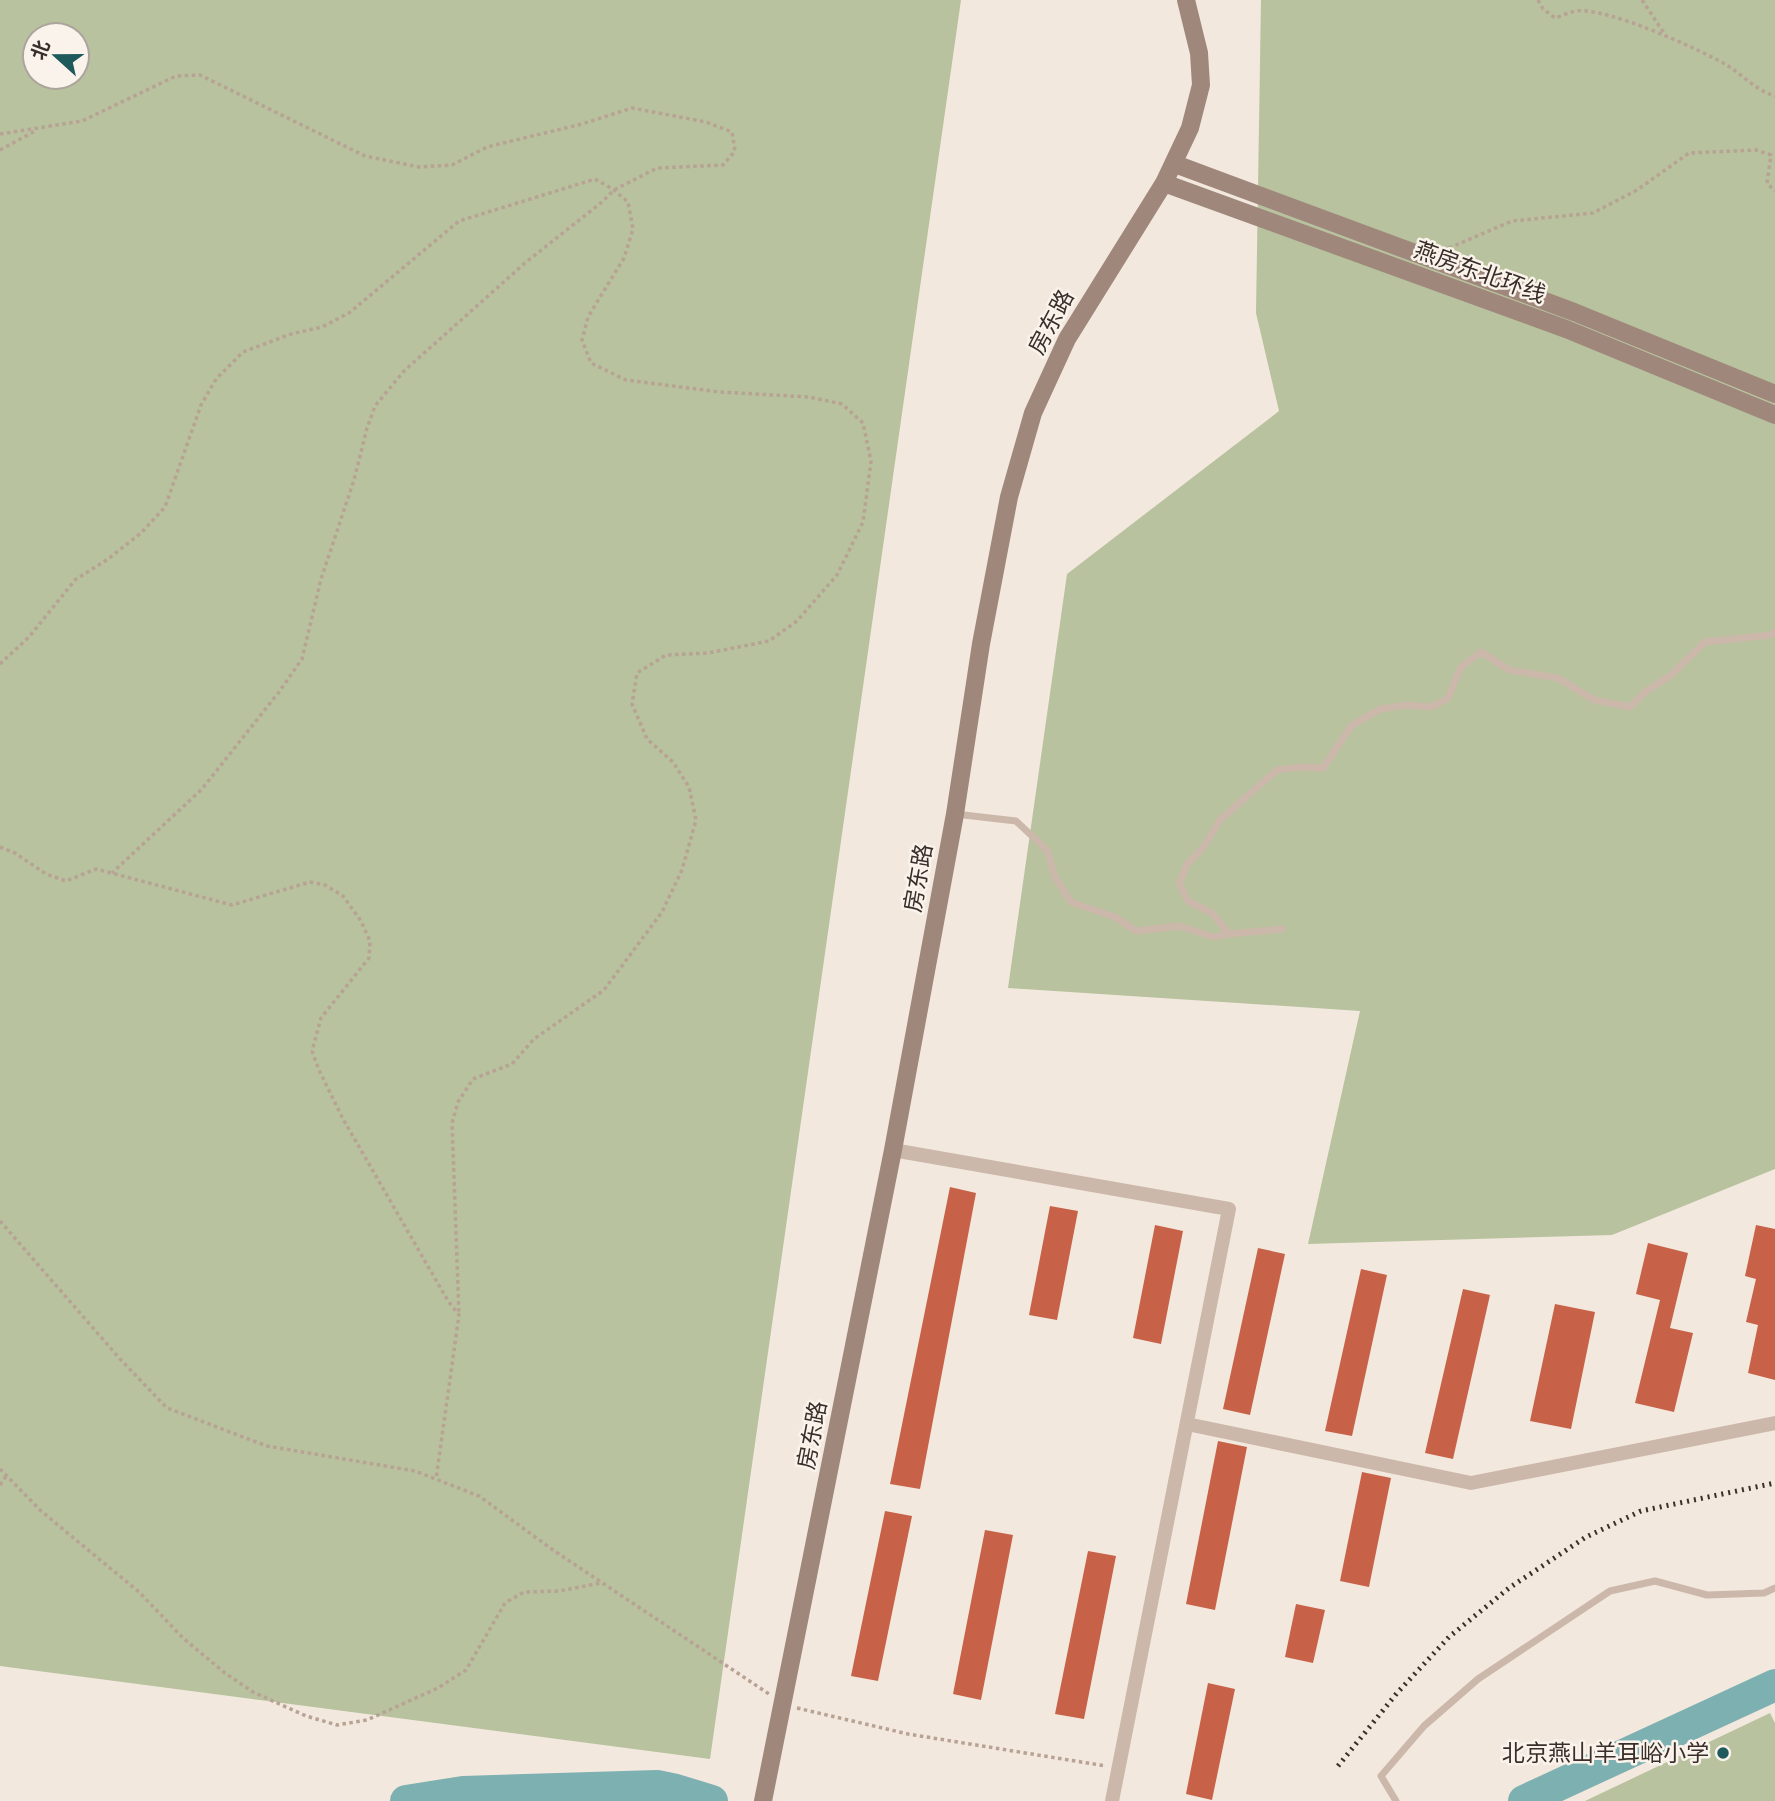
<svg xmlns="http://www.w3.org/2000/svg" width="1775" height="1801" font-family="'Asap Condensed','Noto Sans SC',sans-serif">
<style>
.green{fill:#b8c29e;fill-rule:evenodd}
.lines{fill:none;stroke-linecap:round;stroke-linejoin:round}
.river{stroke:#7db0b0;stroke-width:32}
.building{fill:#c76248}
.path{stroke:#b7a294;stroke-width:3.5;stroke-dasharray:3.5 3.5;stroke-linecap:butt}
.lane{stroke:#ccb8aa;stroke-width:7}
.street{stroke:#ccb8aa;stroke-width:14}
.secondary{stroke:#9f877b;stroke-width:18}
.rail{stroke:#392e29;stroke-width:5;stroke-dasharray:2 5;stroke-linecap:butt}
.poi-dot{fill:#1e595b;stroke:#faf3eb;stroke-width:2.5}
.labels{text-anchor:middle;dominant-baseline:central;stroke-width:5;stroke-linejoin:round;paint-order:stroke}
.street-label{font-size:23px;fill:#392e29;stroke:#faf3eb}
.poi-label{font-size:23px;fill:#392e29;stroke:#faf3eb;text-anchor:end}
</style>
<rect width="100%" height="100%" fill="#f3e8de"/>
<path class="green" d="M 0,0 L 961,0 L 710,1759 L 0,1666 ZM 35,35 L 77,35 L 77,77 L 35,77 Z
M 1261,0 L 1775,0 L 1775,1169 L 1612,1235 L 1308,1244 L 1360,1011 L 1008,988 L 1067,574 L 1279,411 L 1256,313 Z
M 1770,1713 L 1775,1723 L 1775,1801 L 1585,1801 Z"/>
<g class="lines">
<path class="river" d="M 406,1801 L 463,1792 L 657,1786 L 676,1790 L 712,1801
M 1524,1801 L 1775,1685"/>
</g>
<path class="building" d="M 950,1187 L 976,1193 L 920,1489 L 890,1484 Z
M 1050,1206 L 1078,1211 L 1057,1320 L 1029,1315 Z
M 1155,1225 L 1183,1231 L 1161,1344 L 1133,1338 Z
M 1756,1225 L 1775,1229 L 1775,1380 L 1748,1373 L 1758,1325 L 1746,1322 L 1756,1279 L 1745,1276 Z
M 1648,1243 L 1688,1253 L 1670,1328 L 1693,1333 L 1674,1412 L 1635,1403 L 1660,1300 L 1636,1294 Z
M 1258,1248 L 1285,1254 L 1250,1415 L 1223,1409 Z
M 1361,1269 L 1387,1275 L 1352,1436 L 1325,1431 Z
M 1463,1289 L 1490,1295 L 1453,1459 L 1425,1453 Z
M 1555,1304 L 1595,1312 L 1571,1429 L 1530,1421 Z
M 1218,1441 L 1247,1447 L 1215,1610 L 1186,1604 Z
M 1362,1472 L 1391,1478 L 1369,1587 L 1340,1581 Z
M 885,1511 L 912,1516 L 878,1681 L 851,1676 Z
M 985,1530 L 1013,1535 L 981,1700 L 953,1694 Z
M 1088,1551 L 1116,1556 L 1084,1719 L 1055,1714 Z
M 1296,1604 L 1325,1610 L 1313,1663 L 1285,1657 Z
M 1208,1683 L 1235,1689 L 1212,1800 L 1186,1794 Z"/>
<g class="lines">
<path class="path" d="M 1538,0 L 1543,9 L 1555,18 C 1562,16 1569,12 1576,11 C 1607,7 1696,48 1725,64 C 1742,74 1755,90 1775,96
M 1642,0 L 1666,36
M 0,134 L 82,121 L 176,76 L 200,75 L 365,156 L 419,167 L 452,165 L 487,147 L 582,124 L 632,108 L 706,122 L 732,132 L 735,151 L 723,165 L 657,168 L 614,190 L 602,202 L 525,263 L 404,371 L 375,406 L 367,428 L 354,480 L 321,579 L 302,659 L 279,692 L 202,789 L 112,873
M 0,150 L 35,131
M 1449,248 L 1512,221 L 1593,213 L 1637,190 L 1689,153 L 1756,150 L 1771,155 L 1767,183 L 1775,191
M 0,664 L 29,637 L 75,580 L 108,559 L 141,533 L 165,507 L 201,405 L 216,379 L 243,352 L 291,334 L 322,327 L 349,313 L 459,221 L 595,179 L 614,190 L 628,202 L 633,229 L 624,258 L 588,317 L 582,340 L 591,363 L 626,380 L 720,392 L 809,397 L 842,404 L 863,423 L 871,461 L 863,522 L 837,575 L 797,621 L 769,641 L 708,653 L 666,655 L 637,673 L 632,704 L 647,739 L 673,762 L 689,787 L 696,820 L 682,870 L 662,912 L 604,990 L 534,1039 L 512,1064 L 473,1079 L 458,1102 L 452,1123 L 459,1315
M 0,847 L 15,853 L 46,874 L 66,881 L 96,869 L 232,905 L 310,882 L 325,885 L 343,896 L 361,921 L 370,941 L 369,958 L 321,1018 L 312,1051 L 319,1070 L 343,1119 L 448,1301 L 459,1315 L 436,1479
M 0,1221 L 120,1359 L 167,1408 L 267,1446 L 415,1471 L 479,1496 L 553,1550 L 769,1694
M 0,1469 L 41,1511 L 139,1592 L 183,1638 L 225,1673 L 253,1692 L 306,1716 L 337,1725 L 367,1720 L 438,1688 L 466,1670 L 505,1603 L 524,1592 L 559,1591 L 601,1583
M 0,1485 L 6,1476
M 797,1708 L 908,1734 L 1106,1766"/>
<path class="lane" d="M 955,814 L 1016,821 L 1047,850 L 1055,877 L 1071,902 L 1115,917 L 1136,931 L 1179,926 L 1214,937 L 1229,934
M 1282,929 L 1229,934 L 1212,913 L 1188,901 L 1179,883 L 1188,863 L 1202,849 L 1220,820 L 1277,770 L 1301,767 L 1323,768 L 1351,726 L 1380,709 L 1406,705 L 1432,707 L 1448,698 L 1461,667 L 1481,652 L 1509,670 L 1558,678 L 1594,700 L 1630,707 L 1645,692 L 1671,675 L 1705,642 L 1770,635 L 1775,632
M 1396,1801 L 1381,1776 L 1424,1726 L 1478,1679 L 1610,1591 L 1655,1581 L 1707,1595 L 1764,1593 L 1775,1588"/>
<path class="street" d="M 893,1150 L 1229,1209 L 1112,1801
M 1187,1424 L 1471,1483 L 1775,1423"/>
<path class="secondary" d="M 1175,164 L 1574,312 L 1775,394
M 1164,183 L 1566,329 L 1775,415
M 763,1801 L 893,1150 L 955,814 L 981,644 L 1009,497 L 1033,413 L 1067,339 L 1164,183 L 1190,128 L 1201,85 L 1199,53 L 1186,0"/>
<path class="rail" d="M 1338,1766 L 1397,1693 L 1449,1637 L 1509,1588 L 1586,1537 L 1641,1511 L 1775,1483"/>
</g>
<circle class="poi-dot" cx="1723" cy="1753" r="7"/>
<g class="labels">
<g class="street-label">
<text transform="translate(1480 272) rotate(20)">燕房东北环线</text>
<text transform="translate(1051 322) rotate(-62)">房东路</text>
<text transform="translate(918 878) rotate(-80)">房东路</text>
<text transform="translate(812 1435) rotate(-79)">房东路</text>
</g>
<g class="poi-label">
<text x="1709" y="1753">北京燕山羊耳峪小学</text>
</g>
</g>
<g transform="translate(56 56) rotate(291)"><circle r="33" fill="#faf3eb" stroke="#ada49d" stroke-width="2"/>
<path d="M0-5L12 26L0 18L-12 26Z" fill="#1e595b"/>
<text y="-10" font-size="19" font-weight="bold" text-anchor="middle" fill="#392e29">北</text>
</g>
</svg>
